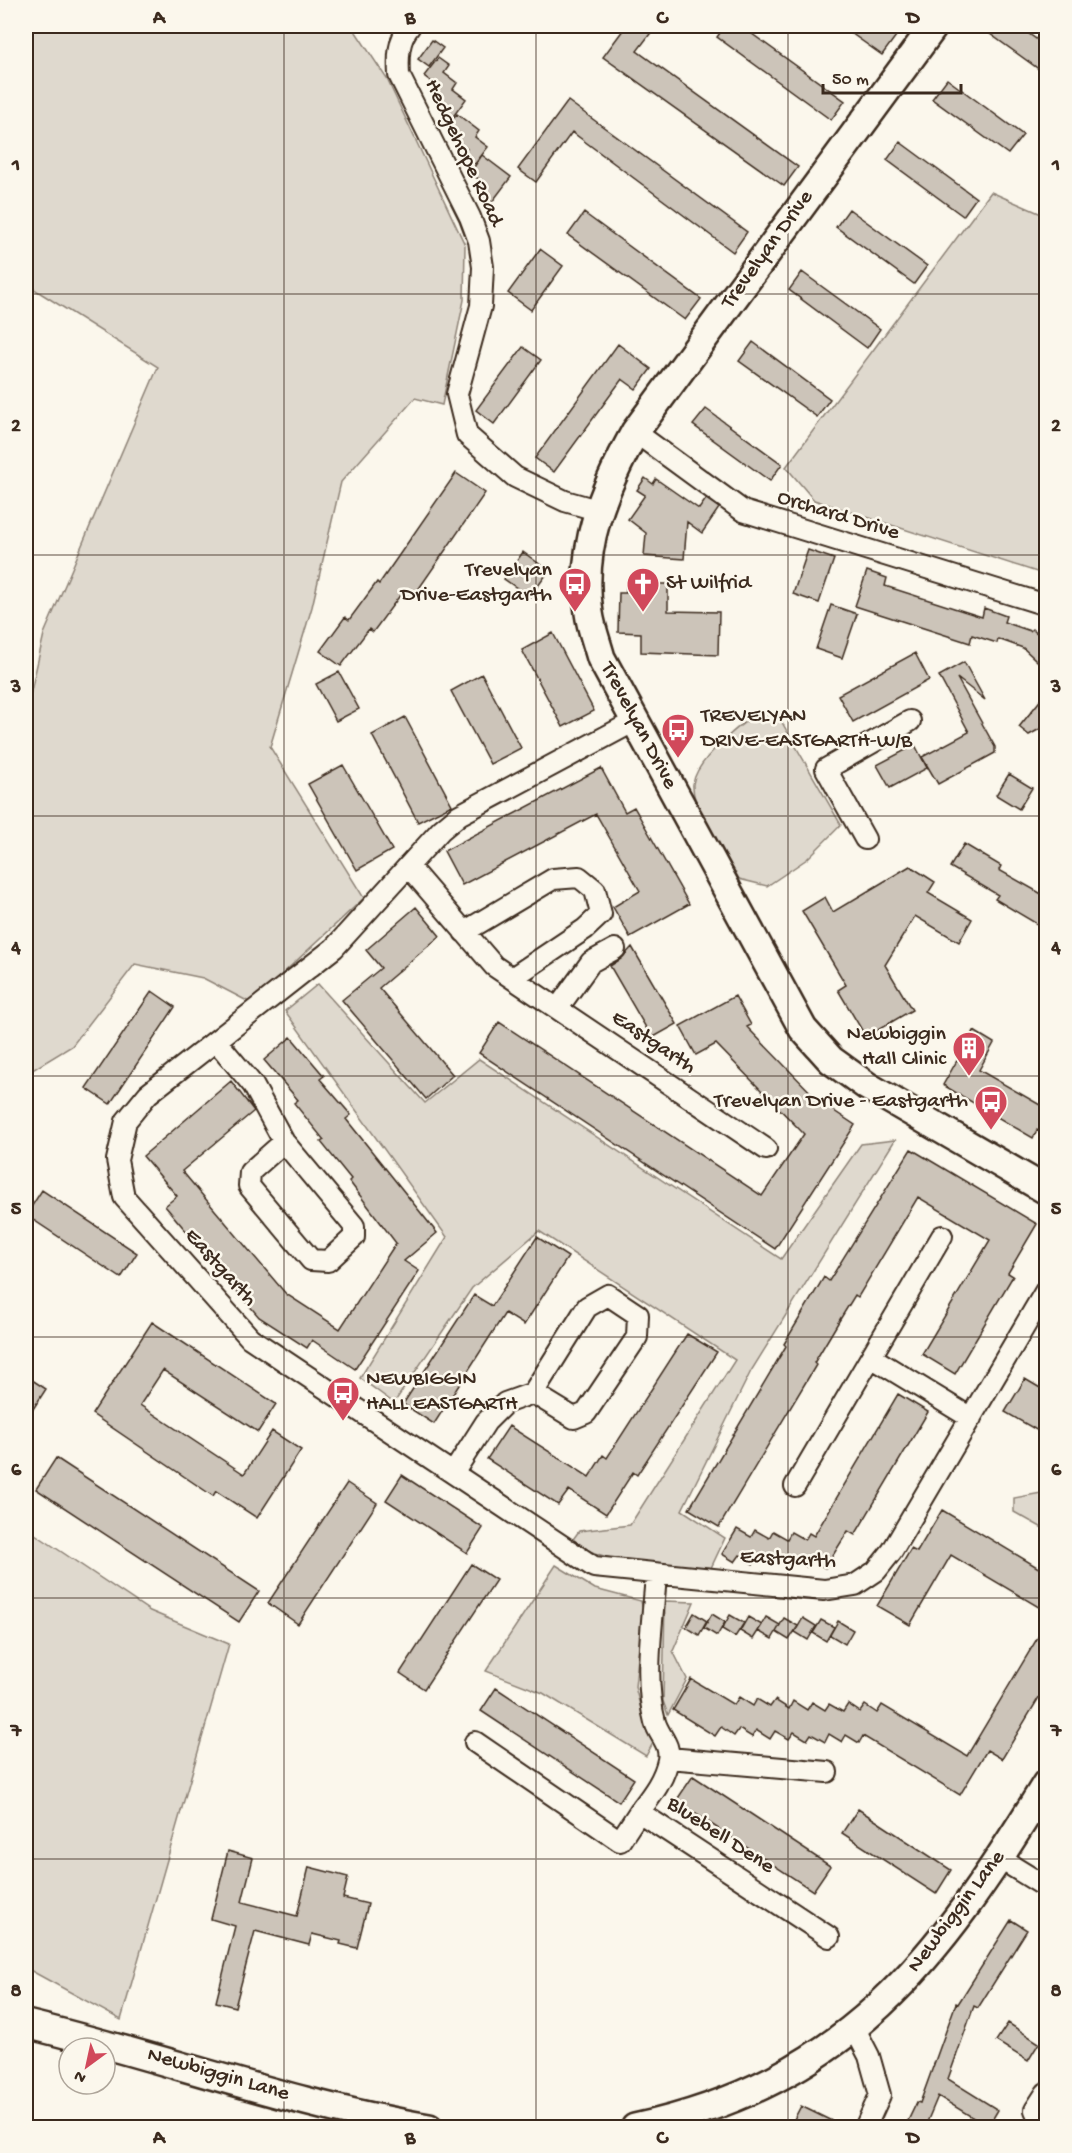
<svg xmlns="http://www.w3.org/2000/svg" width="1072" height="2153" font-family="'Gochi Hand',sans-serif">
<style>
.green{fill:#dfd9ce;stroke:#8d8276;stroke-width:1.5}
.building{fill:#ccc4b9;stroke:#3b2a1e;stroke-width:1.5}
.lines{fill:none;stroke-linecap:round;stroke-linejoin:round}
.street-casing{stroke:#3b2a1e;stroke-width:24}
.secondary-casing{stroke:#3b2a1e;stroke-width:32}
.street{stroke:#fbf7ec;stroke-width:20}
.secondary{stroke:#fbf7ec;stroke-width:27}
.grid{fill:none;stroke:#3b2a1e;stroke-width:1.5;stroke-opacity:0.55}
.labels{text-anchor:middle;dominant-baseline:central;stroke-width:5;stroke-linejoin:round;paint-order:stroke}
.street-label{font-size:22px;fill:#3b2a1e;stroke:#fbf7ec}
.poi-label{font-size:22px;fill:#3b2a1e;stroke:#fbf7ec;text-anchor:end}
.neatline{fill:none;stroke:#3b2a1e;stroke-width:2}
.grid-label{font-size:20px;text-anchor:middle;font-weight:bold;fill:#3b2a1e}
</style>
<rect width="100%" height="100%" fill="#fbf7ec"/>
<filter id="ink" filterUnits="userSpaceOnUse"><feTurbulence type="fractalNoise" baseFrequency=".0167" numOctaves="2"/><feDisplacementMap in="SourceGraphic" scale="12" xChannelSelector="R" yChannelSelector="G"/><feConvolveMatrix kernelMatrix="1 2 1 2 8 2 1 2 1" color-interpolation-filters="sRGB"/></filter>
<g filter="url(#ink)">
<path class="green" d="M 26,26 L 352,26 L 387,79 L 465,245 L 464,300 L 442,405 L 415,398 L 341,482 L 312,607 L 270,747 L 364,898 L 251,1003 L 203,978 L 135,964 L 72,1046 L 26,1074 L 26,713 L 44,634 L 158,367 L 26,284 Z
M 991,192 L 1046,216 L 1046,575 L 814,500 L 786,467 Z
M 776,712 L 841,825 L 807,859 L 767,886 L 739,879 C 726,855 691,810 693,784 C 695,768 714,749 725,739 C 741,724 753,713 776,712 Z
M 318,984 L 425,1103 L 479,1059 L 781,1259 L 861,1144 L 895,1140 L 751,1371 L 682,1510 L 725,1538 L 710,1570 C 662,1566 614,1567 571,1542 L 579,1531 L 630,1525 L 735,1360 L 539,1231 L 472,1288 L 394,1403 L 360,1378 L 447,1237 L 285,1011 Z
M 1041,1493 L 1046,1496 L 1046,1530 L 1014,1512 L 1014,1498 Z
M 26,1528 L 150,1611 L 229,1644 L 121,2020 L 26,1968 Z
M 556,1565 L 595,1589 L 641,1601 L 643,1610 L 635,1687 L 644,1720 L 654,1741 L 646,1756 L 543,1693 L 486,1671 Z
M 665,1601 L 694,1602 L 673,1651 L 687,1679 L 668,1715 L 663,1701 Z"/>
<path class="building" d="M 626,26 L 656,26 L 637,51 L 798,167 L 784,186 L 603,57 Z
M 725,26 L 741,26 L 845,101 L 831,120 L 717,37 Z
M 841,26 L 881,26 L 896,36 L 882,55 Z
M 979,26 L 1018,26 L 1047,47 L 1047,75 Z
M 432,40 L 443,48 L 429,67 L 418,59 Z
M 438,58 L 449,66 L 444,73 L 457,83 L 453,89 L 466,99 L 452,118 L 439,109 L 444,103 L 432,93 L 437,86 L 424,76 Z
M 947,79 L 1023,135 L 1008,154 L 932,99 Z
M 568,101 L 747,232 L 733,252 L 572,132 L 536,182 L 518,169 Z
M 457,114 L 479,131 L 475,137 L 488,147 L 475,164 L 463,156 L 467,149 L 455,140 L 459,134 L 448,126 Z
M 900,142 L 976,198 L 963,216 L 887,160 Z
M 482,155 L 511,177 L 492,202 L 478,192 L 484,183 L 470,173 Z
M 849,209 L 927,266 L 914,284 L 836,227 Z
M 584,213 L 701,299 L 685,320 L 568,235 Z
M 540,249 L 563,266 L 531,310 L 508,293 Z
M 802,272 L 880,329 L 867,348 L 789,290 Z
M 753,342 L 830,399 L 817,417 L 739,361 Z
M 618,344 L 651,369 L 636,389 L 622,379 L 554,472 L 535,458 Z
M 523,347 L 541,360 L 494,424 L 476,410 Z
M 706,409 L 782,464 L 770,481 L 693,425 Z
M 456,473 L 485,493 L 411,600 L 401,594 L 373,632 L 369,629 L 341,666 L 320,651 L 345,617 L 349,620 L 377,582 L 379,584 Z
M 645,478 L 653,484 L 656,479 L 699,509 L 706,499 L 719,508 L 702,533 L 687,522 L 684,559 L 644,556 L 646,533 L 628,519 L 645,495 L 637,490 Z
M 808,550 L 834,559 L 819,603 L 793,594 Z
M 523,552 L 549,571 L 530,597 L 504,579 Z
M 867,571 L 887,578 L 885,586 L 982,617 L 984,608 L 1006,616 L 1004,622 L 1030,631 L 1032,629 L 1047,642 L 1047,670 L 1023,648 L 998,639 L 997,643 L 972,635 L 970,643 L 855,606 Z
M 626,584 L 668,584 L 668,611 L 719,612 L 718,655 L 641,652 L 641,633 L 618,632 L 619,593 L 626,593 Z
M 831,605 L 857,614 L 842,658 L 816,649 Z
M 553,633 L 594,711 L 563,727 L 522,650 Z
M 915,653 L 929,680 L 853,722 L 838,695 Z
M 964,662 L 985,700 L 957,678 L 995,747 L 995,753 L 938,784 L 922,757 L 969,732 L 939,676 Z
M 339,672 L 359,709 L 336,721 L 316,684 Z
M 482,674 L 521,748 L 490,764 L 451,691 Z
M 1047,692 L 1047,725 L 1029,735 L 1019,727 Z
M 405,717 L 452,805 L 418,822 L 372,735 Z
M 915,745 L 927,768 L 890,788 L 877,765 Z
M 343,765 L 392,850 L 357,870 L 308,784 Z
M 601,768 L 625,812 L 634,807 L 689,904 L 630,937 L 613,907 L 640,891 L 596,814 L 462,885 L 444,851 Z
M 1009,774 L 1032,788 L 1019,809 L 996,795 Z
M 964,844 L 1001,866 L 999,870 L 1047,897 L 1047,930 L 995,899 L 998,895 L 950,867 Z
M 910,866 L 935,882 L 928,893 L 972,919 L 959,942 L 915,916 L 885,965 L 912,1010 L 866,1037 L 838,990 L 846,985 L 802,911 L 825,897 L 833,912 Z
M 416,907 L 440,936 L 379,988 L 453,1075 L 426,1099 L 342,1000 L 381,968 L 366,950 Z
M 632,947 L 677,1024 L 652,1038 L 610,966 L 621,959 Z
M 152,991 L 175,1007 L 110,1104 L 86,1088 Z
M 735,996 L 751,1025 L 747,1027 L 819,1101 L 855,1125 L 775,1249 L 479,1053 L 499,1022 L 762,1196 L 804,1134 L 716,1044 L 696,1055 L 680,1026 Z
M 974,1031 L 994,1043 L 979,1070 L 1047,1109 L 1047,1135 L 1037,1130 L 1033,1138 L 943,1085 Z
M 291,1037 L 324,1076 L 320,1079 L 351,1115 L 346,1119 L 437,1233 L 404,1261 L 419,1271 L 355,1369 L 312,1340 L 307,1348 L 259,1317 L 165,1206 L 177,1196 L 143,1156 L 231,1081 L 254,1111 L 182,1171 L 286,1294 L 340,1329 L 396,1243 L 349,1181 L 351,1179 L 321,1142 L 324,1140 L 294,1103 L 298,1100 L 264,1060 Z
M 911,1149 L 1037,1224 L 1008,1273 L 1013,1276 L 955,1374 L 922,1354 L 990,1240 L 918,1197 L 858,1297 L 855,1295 L 839,1321 L 814,1363 L 816,1365 L 719,1527 L 689,1509 L 786,1346 L 784,1344 L 824,1277 L 829,1281 Z
M 42,1190 L 137,1253 L 121,1278 L 26,1215 Z
M 537,1237 L 568,1257 L 524,1325 L 505,1313 L 434,1424 L 403,1404 L 474,1295 L 492,1306 Z
M 152,1322 L 276,1404 L 258,1432 L 163,1370 L 140,1405 L 244,1474 L 272,1431 L 301,1450 L 257,1518 L 216,1491 L 213,1496 L 92,1414 Z
M 687,1334 L 717,1352 L 637,1475 L 633,1472 L 606,1514 L 569,1490 L 558,1505 L 487,1459 L 509,1426 L 589,1477 L 603,1455 L 607,1458 Z
M 26,1376 L 46,1389 L 26,1420 Z
M 1025,1379 L 1047,1392 L 1047,1436 L 1005,1412 Z
M 898,1394 L 928,1412 L 855,1535 L 848,1531 L 825,1568 L 812,1560 L 807,1567 L 794,1559 L 790,1566 L 776,1557 L 771,1565 L 758,1556 L 753,1564 L 740,1555 L 735,1562 L 722,1554 L 737,1529 L 751,1537 L 755,1530 L 769,1538 L 773,1531 L 787,1539 L 791,1532 L 805,1540 L 809,1533 L 814,1536 Z
M 56,1458 L 259,1591 L 239,1622 L 36,1489 Z
M 402,1475 L 483,1528 L 467,1553 L 386,1500 Z
M 347,1483 L 377,1503 L 298,1624 L 268,1603 Z
M 942,1510 L 1047,1573 L 1047,1612 L 951,1555 L 910,1625 L 877,1606 L 911,1549 L 917,1552 Z
M 471,1564 L 496,1580 L 424,1689 L 400,1673 Z
M 694,1613 L 707,1621 L 699,1635 L 686,1627 Z
M 712,1614 L 725,1622 L 717,1636 L 704,1628 Z
M 730,1615 L 744,1623 L 735,1637 L 722,1629 Z
M 748,1617 L 762,1625 L 753,1639 L 740,1631 Z
M 766,1617 L 780,1625 L 772,1639 L 758,1631 Z
M 784,1618 L 798,1626 L 789,1640 L 776,1632 Z
M 803,1618 L 816,1626 L 808,1640 L 795,1632 Z
M 821,1620 L 834,1627 L 826,1641 L 813,1633 Z
M 838,1621 L 853,1630 L 845,1644 L 830,1635 Z
M 1047,1622 L 1047,1684 L 1002,1759 L 987,1750 L 960,1795 L 863,1736 L 859,1743 L 846,1735 L 842,1742 L 829,1734 L 825,1742 L 811,1734 L 807,1740 L 794,1732 L 789,1739 L 775,1731 L 770,1739 L 756,1730 L 752,1737 L 739,1729 L 734,1736 L 721,1727 L 715,1736 L 673,1710 L 691,1679 L 734,1705 L 739,1697 L 753,1706 L 757,1699 L 770,1707 L 775,1700 L 789,1709 L 793,1701 L 807,1710 L 812,1702 L 825,1710 L 829,1704 L 843,1712 L 848,1704 L 860,1712 L 865,1705 L 877,1713 L 882,1705 L 967,1756 Z
M 496,1688 L 634,1779 L 619,1802 L 481,1711 Z
M 693,1776 L 830,1866 L 813,1891 L 676,1801 Z
M 858,1809 L 951,1870 L 936,1894 L 842,1833 Z
M 228,1851 L 253,1858 L 242,1902 L 297,1916 L 309,1867 L 348,1877 L 343,1898 L 368,1904 L 357,1948 L 340,1944 L 341,1941 L 312,1934 L 309,1945 L 255,1931 L 235,2007 L 216,2002 L 235,1926 L 211,1919 Z
M 1011,1920 L 1027,1930 L 978,2008 L 974,2006 L 948,2079 L 998,2110 L 988,2127 L 938,2096 L 925,2127 L 905,2127 L 917,2102 L 920,2103 L 956,2003 L 958,2004 Z
M 1008,2023 L 1039,2043 L 1028,2061 L 996,2041 Z
M 801,2106 L 844,2127 L 790,2127 Z"/>
<g class="lines">
<g class="street-casing">
<path id="street" d="M 410,26 C 398,40 398,57 399,75 L 470,217 L 479,241 L 483,267 L 481,306 L 457,394 L 467,435 L 515,477 L 565,501 L 597,510
M 635,432 L 743,511 L 1046,605
M 635,721 L 459,815 L 441,830 L 334,948 L 148,1094 L 126,1121 L 117,1160 L 124,1197 L 250,1338 L 594,1567 L 824,1590 L 855,1585 L 876,1571 L 892,1551 L 1046,1290
M 865,839 L 826,769 L 910,721
M 408,866 L 494,966 L 766,1149
M 464,932 L 553,879 L 579,877 L 595,890 L 601,914 L 585,929 L 512,978
M 558,1008 L 591,962 L 615,949
M 217,1042 L 253,1085 L 284,1142 L 250,1172 L 249,1186 L 311,1260 L 328,1261 L 354,1237 L 354,1226 L 284,1142
M 608,1295 L 638,1315 L 637,1337 L 586,1413 L 574,1418 L 533,1393 L 587,1307 Z
M 871,1357 L 971,1418
M 454,1472 L 486,1422 L 505,1403 L 533,1393
M 795,1486 L 942,1236
M 475,1742 L 620,1841 L 639,1812 L 829,1937
M 669,1758 L 827,1772
M 639,1812 C 651,1796 664,1780 668,1760 C 671,1744 659,1736 655,1722 C 643,1678 653,1620 656,1575
M 999,1858 L 1046,1887
M 855,2029 L 869,2056 L 880,2095 L 865,2128
M 1043,2128 L 1035,2110 L 1046,2093"/>
</g>
<g class="secondary-casing">
<path id="secondary" d="M 934,26 L 635,432 C 604,488 579,546 589,613 C 591,628 597,643 601,658 L 803,1029 L 831,1060 L 867,1086 L 1046,1190
M 26,2024 C 160,2056 293,2105 429,2128
M 635,2128 C 849,2081 938,1960 1046,1784"/>
</g>
<use href="#street" class="street"/>
<use href="#secondary" class="secondary"/>
</g>
</g>
<path class="grid" d="M 284,26 L 284,2128M 536,26 L 536,2128M 788,26 L 788,2128M 26,294 L 1046,294M 26,555 L 1046,555M 26,816 L 1046,816M 26,1076 L 1046,1076M 26,1337 L 1046,1337M 26,1598 L 1046,1598M 26,1859 L 1046,1859"/>
<defs>
<g id="bus-pin" transform="scale(1.725)"><path d="M0 17L-7.5 6A9.5 9.5 0 1 1 7.5 6Z" fill="#d1495b" stroke="#fbf7ec"/><path d="M-5-6H5V4H4V6H2V4H-2V6H-4V4H-5ZM-3.5-4V0h7V-4ZM-3.5 1.2v1.5H-2V1.2ZM2 1.2v1.5H3.5V1.2Z" fill="#fff"/></g>
<g id="church-pin" transform="scale(1.725)"><path d="M0 17L-7.5 6A9.5 9.5 0 1 1 7.5 6Z" fill="#d1495b" stroke="#fbf7ec"/><path d="M-1.2-6h2.4v3.5h3.3v2.4h-3.3V6h-2.4V-.1h-3.3v-2.4h3.3Z" fill="#fff"/></g>
<g id="building-pin" transform="scale(1.725)"><path d="M0 17L-7.5 6A9.5 9.5 0 1 1 7.5 6Z" fill="#d1495b" stroke="#fbf7ec"/><path d="M-4-6H4V6H1V3H-1V6H-4ZM-2.5-4.3h1.7v1.8h-1.7ZM.8-4.3h1.7v1.8H.8ZM-2.5-1h1.7V.8h-1.7ZM.8-1h1.7V.8H.8Z" fill="#fff"/></g>
</defs>
<g fill-rule="evenodd">
<use href="#bus-pin" x="575" y="584"/>
<use href="#church-pin" x="643" y="584"/>
<use href="#bus-pin" x="678" y="730"/>
<use href="#building-pin" x="969" y="1048"/>
<use href="#bus-pin" x="991" y="1102"/>
<use href="#bus-pin" x="343" y="1393"/>
</g>
<g class="labels">
<g class="street-label">
<text transform="translate(463 153) rotate(65)">Hedgehope Road</text>
<text transform="translate(768 250) rotate(-54)">Trevelyan Drive</text>
<text transform="translate(838 516) rotate(17)">Orchard Drive</text>
<text transform="translate(638 726) rotate(62)">Trevelyan Drive</text>
<text transform="translate(653 1043) rotate(34)">Eastgarth</text>
<text transform="translate(220 1268) rotate(48)">Eastgarth</text>
<text transform="translate(788 1560) rotate(3)">Eastgarth</text>
<text transform="translate(720 1836) rotate(33)">Bluebell Dene</text>
<text transform="translate(957 1912) rotate(-53)">Newbiggin Lane</text>
<text transform="translate(218 2075) rotate(16)">Newbiggin Lane</text>
</g>
<g class="poi-label">
<text x="552" y="571">Trevelyan<tspan x="552" dy="25">Drive-Eastgarth</tspan></text>
<text x="666" y="584" text-anchor="start">St Wilfrid</text>
<text x="701" y="717" text-anchor="start">TREVELYAN<tspan x="701" dy="25">DRIVE-EASTGARTH-W/B</tspan></text>
<text x="946" y="1035">Newbiggin<tspan x="946" dy="25">Hall Clinic</tspan></text>
<text x="968" y="1102">Trevelyan Drive - Eastgarth</text>
<text x="366" y="1380" text-anchor="start">NEWBIGGIN<tspan x="366" dy="25">HALL EASTGARTH</tspan></text>
</g>
</g>
<rect width="1072" height="2153" fill="none" stroke="#fbf7ec" stroke-width="66"/>
<g transform="translate(87 2066) rotate(213)"><circle r="28" fill="#fbf7ec" stroke="#aea59a" stroke-width="1.5"/>
<path d="M0-4.5L10 22L0 15L-10 22Z" fill="#d1495b"/>
<text y="-9" font-size="16" font-weight="bold" text-anchor="middle" fill="#3b2a1e">N</text>
</g>
<path d="M823 84v9h138v-9" fill="none" stroke="#3b2a1e" stroke-width="3"/>
<text x="832" y="84" font-size="18" fill="#3b2a1e" stroke="#fbf7ec" stroke-width="4.5" paint-order="stroke">50 m</text>
<rect x="33" y="33" width="1006" height="2087" class="neatline"/>
<g class="grid-label">
<text x="159" y="23">A</text>
<text x="410" y="23">B</text>
<text x="662" y="23">C</text>
<text x="913" y="23">D</text>
<text x="16" y="170">1</text>
<text x="1056" y="170">1</text>
<text x="16" y="431">2</text>
<text x="1056" y="431">2</text>
<text x="16" y="692">3</text>
<text x="1056" y="692">3</text>
<text x="16" y="953">4</text>
<text x="1056" y="953">4</text>
<text x="16" y="1214">5</text>
<text x="1056" y="1214">5</text>
<text x="16" y="1475">6</text>
<text x="1056" y="1475">6</text>
<text x="16" y="1736">7</text>
<text x="1056" y="1736">7</text>
<text x="16" y="1996">8</text>
<text x="1056" y="1996">8</text>
<text x="159" y="2143">A</text>
<text x="410" y="2143">B</text>
<text x="662" y="2143">C</text>
<text x="913" y="2143">D</text>
</g>
</svg>
